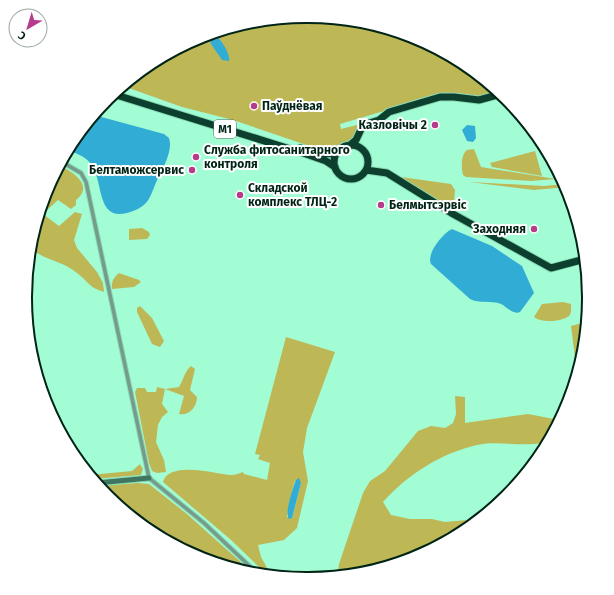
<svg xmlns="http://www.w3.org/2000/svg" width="614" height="595" font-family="'Fira Sans',sans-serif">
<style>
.green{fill:#beb756;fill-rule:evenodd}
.water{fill:#31acd5}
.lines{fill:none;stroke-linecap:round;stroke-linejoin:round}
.street-casing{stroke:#88dab6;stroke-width:5.5}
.secondary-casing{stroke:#88dab6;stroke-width:7}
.highway-casing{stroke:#88dab6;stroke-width:9}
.street{stroke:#779b8a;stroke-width:3.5}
.secondary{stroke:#3e765f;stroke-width:5}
.highway{stroke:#0c3f2d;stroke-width:7}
.poi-dot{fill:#b73b8b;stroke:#fff;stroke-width:1.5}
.labels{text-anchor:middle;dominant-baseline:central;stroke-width:4;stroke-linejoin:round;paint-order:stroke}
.shield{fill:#fff;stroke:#4c665c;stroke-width:1}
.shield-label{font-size:11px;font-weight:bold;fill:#002416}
.poi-label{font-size:12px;font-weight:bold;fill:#002416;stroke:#fff;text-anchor:start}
.rim{fill:none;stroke:#002416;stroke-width:2}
</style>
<rect width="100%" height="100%" fill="#a2fdd5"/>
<path class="green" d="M 307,16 L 362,21 L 415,38 L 464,64 L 498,92 L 478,98 L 445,93 L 340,124 L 341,129 L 357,125 L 359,126 L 351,142 L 334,150 L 324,151 L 233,120 L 182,107 L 123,86 L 151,63 L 199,37 L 252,21 Z
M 474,149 L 481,167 L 556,179 L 531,181 L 466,177 L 463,175 C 461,167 461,155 467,150 Z
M 535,151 L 542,176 L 492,167 L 490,163 Z
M 60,166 C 74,172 94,186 76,200 L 76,205 L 71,209 L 58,200 L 43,214 L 59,226 L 75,212 L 82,214 L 74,240 L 77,248 L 97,272 L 103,283 L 104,292 C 88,287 89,282 77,273 C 63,261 44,260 30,248 L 47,190 Z
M 394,176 L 451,184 L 455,190 L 454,203 L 450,207 Z
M 469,182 L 544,186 L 564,184 L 566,187 L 534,190 Z
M 142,228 L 149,232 L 150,235 L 147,239 L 129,240 L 129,229 Z
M 119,273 L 139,280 L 141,282 L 134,287 L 112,289 C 111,282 114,277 119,273 Z
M 563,302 L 571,304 C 571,308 572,313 569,316 C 561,322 541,323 534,317 L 542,304 Z
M 140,306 L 152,318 L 164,341 L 160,347 L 152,344 L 137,312 L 137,308 Z
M 586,322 L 583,353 L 577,373 L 571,326 Z
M 286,337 L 335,352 L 307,428 L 303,452 L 308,481 L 297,528 L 284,540 L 258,545 L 261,557 L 271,575 L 264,575 L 258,566 L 231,540 L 163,482 C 169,460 217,474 231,475 C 236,475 239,473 243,472 L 244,474 L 267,480 L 270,463 L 258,459 L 260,455 L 255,454 ZM 295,481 L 301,483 L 292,518 L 287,517 L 289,503 Z
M 191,366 L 195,369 L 190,390 L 197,397 C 197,407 189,416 179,414 L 184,396 L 165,389 L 162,404 L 168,412 L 162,417 L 158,425 L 156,442 L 164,460 L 166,472 L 157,473 L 152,471 L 149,463 L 135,392 L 137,388 L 145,388 L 147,392 L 156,392 L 157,387 L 165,389 L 179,387 C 184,379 184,372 191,366 Z
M 455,396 L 465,397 L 465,423 L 528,414 L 559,420 L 547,442 C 524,448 499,440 477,445 C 441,453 407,475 383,502 L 391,515 L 410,519 L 432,519 L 445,522 L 478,519 C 439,552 388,571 337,576 L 339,564 L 363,493 L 370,481 L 385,471 L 418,431 L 431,426 L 445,428 L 453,423 L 456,414 Z
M 140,464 L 143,469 L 141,475 L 94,479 L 90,475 L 132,471 Z
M 137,483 L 149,484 L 187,514 L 254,574 C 202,566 132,527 99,486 Z"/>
<path class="water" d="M 212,34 C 219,35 231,54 229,61 L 222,60 L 211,44 L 210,38 Z
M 94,115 L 164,134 L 169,138 C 173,150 164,166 159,176 C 149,196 152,206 127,213 C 96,221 104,182 91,164 C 86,157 76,153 68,150 L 73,141 Z
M 467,125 L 475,126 L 476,138 L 473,142 L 467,141 L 462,130 Z
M 452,229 L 492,246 L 522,266 L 534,293 L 520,312 C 513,315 507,307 501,304 C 491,300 479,304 470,299 L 431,264 C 426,254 443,233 452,229 Z
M 299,478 L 301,483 L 292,518 L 289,519 C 284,513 293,488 296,480 Z"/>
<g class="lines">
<g class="street-casing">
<path id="street" d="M 62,162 L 81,173 L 86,182 L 149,478 L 204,523 L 258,574"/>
</g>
<g class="secondary-casing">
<path id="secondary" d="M 97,483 L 149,478"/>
</g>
<g class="highway-casing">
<path id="highway" d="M 113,94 L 303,153 L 326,161 L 335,167
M 350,145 L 356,140 L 363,125 L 379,120 L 389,112 L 440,97 L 454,97 L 479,100 L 501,94
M334 162a17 17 0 1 1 34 0a17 17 0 1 1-34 0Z
M 300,148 L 325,154 L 337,153
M 366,170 L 387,173 L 453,214 L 551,268 L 585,259"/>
</g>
<use href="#street" class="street"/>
<use href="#secondary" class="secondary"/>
<use href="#highway" class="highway"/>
</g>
<g class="poi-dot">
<circle cx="254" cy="106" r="4"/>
<circle cx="435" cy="125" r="4"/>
<circle cx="196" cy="157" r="4"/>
<circle cx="192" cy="170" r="4"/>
<circle cx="240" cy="195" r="4"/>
<circle cx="381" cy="205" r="4"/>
<circle cx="534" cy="229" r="4"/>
</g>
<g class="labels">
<rect class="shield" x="214" y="120" width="22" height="18" rx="3"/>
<g class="shield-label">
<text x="225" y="129">М1</text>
</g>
<g class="poi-label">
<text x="262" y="106">Паўднёвая</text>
<text x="427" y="125" text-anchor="end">Казловічы 2</text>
<text x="204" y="150">Служба фитосанитарного<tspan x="204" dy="14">контроля</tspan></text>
<text x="184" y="170" text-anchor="end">Белтаможсервис</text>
<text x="248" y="188">Складской<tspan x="248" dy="14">комплекс ТЛЦ-2</tspan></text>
<text x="389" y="205">Белмытсэрвіс</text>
<text x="526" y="229" text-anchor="end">Заходняя</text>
</g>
</g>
<path d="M0 0H614V595H0ZM306 23H308A274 274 0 0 1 582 297V298A274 274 0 0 1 308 572H306A274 274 0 0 1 32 298V297A274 274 0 0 1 306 23Z" fill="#fff" fill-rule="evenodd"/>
<path class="rim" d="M306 23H308A274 274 0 0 1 582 297V298A274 274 0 0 1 308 572H306A274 274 0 0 1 32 298V297A274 274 0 0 1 306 23Z"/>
<g transform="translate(28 28) rotate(218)"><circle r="19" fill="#ffffff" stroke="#99a7a2"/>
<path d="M0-3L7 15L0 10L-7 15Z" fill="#b73b8b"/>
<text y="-6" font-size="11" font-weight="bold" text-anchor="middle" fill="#002416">С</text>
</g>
</svg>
